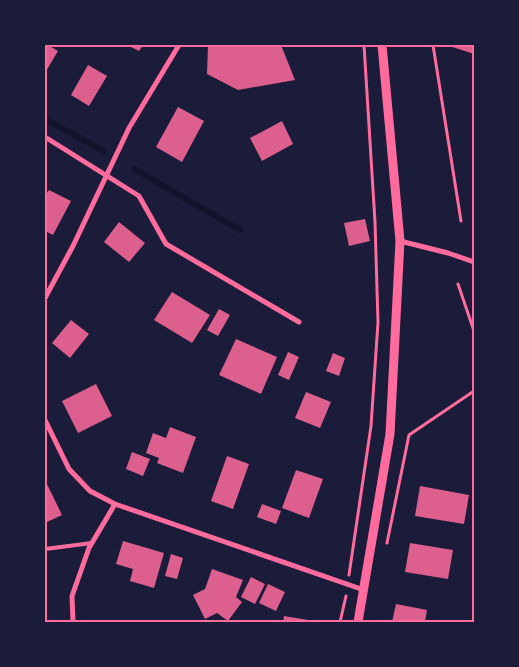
<svg xmlns="http://www.w3.org/2000/svg" width="519" height="667" font-family="Helvetica,sans-serif">
<style>
.lines{fill:none;stroke-linecap:round;stroke-linejoin:round}
.stream{stroke:#12122b;stroke-width:5.5}
.building{fill:#dd5f8e}
.path{stroke:#ff6b9d;stroke-width:3}
.service{stroke:#ff6b9d;stroke-width:4}
.minor{stroke:#ff6b9d;stroke-width:5}
.tertiary{stroke:#ff6b9d;stroke-width:9}
.neatline{fill:none;stroke:#ff6b9d;stroke-width:2}
</style>
<rect width="100%" height="100%" fill="#1b1b3a"/>
<g class="lines">
<path class="stream" d="M 45,119 L 104,151
M 134,169 L 240,230"/>
</g>
<path class="building" d="M 45,45 L 48,45 L 58,51 L 45,73 Z
M 127,45 L 143,45 L 139,51 Z
M 208,45 L 281,45 L 295,80 L 238,90 L 207,74 Z
M 446,45 L 474,45 L 474,54 Z
M 88,65 L 107,76 L 89,106 L 71,95 Z
M 178,107 L 204,121 L 182,162 L 156,147 Z
M 282,121 L 293,144 L 262,161 L 250,138 Z
M 49,190 L 71,201 L 53,235 L 45,231 L 45,196 Z
M 365,219 L 370,241 L 349,246 L 344,223 Z
M 119,222 L 145,243 L 129,262 L 104,242 Z
M 172,292 L 210,315 L 192,343 L 154,320 Z
M 219,309 L 230,315 L 218,336 L 207,330 Z
M 71,320 L 89,334 L 70,358 L 52,343 Z
M 236,339 L 277,357 L 261,394 L 219,375 Z
M 288,352 L 299,357 L 289,380 L 278,375 Z
M 333,353 L 345,358 L 339,376 L 326,371 Z
M 96,384 L 112,416 L 78,433 L 62,401 Z
M 306,392 L 331,402 L 320,428 L 295,418 Z
M 170,427 L 196,437 L 183,473 L 157,463 L 159,458 L 146,453 L 153,433 L 166,438 Z
M 132,452 L 150,459 L 143,476 L 126,469 Z
M 227,456 L 249,464 L 233,509 L 211,501 Z
M 296,470 L 323,479 L 309,518 L 282,508 Z
M 45,480 L 62,515 L 45,523 Z
M 420,486 L 469,495 L 464,524 L 415,516 Z
M 262,504 L 281,511 L 276,524 L 257,517 Z
M 123,541 L 164,553 L 154,588 L 130,581 L 133,569 L 116,564 Z
M 410,543 L 453,550 L 448,579 L 405,572 Z
M 171,554 L 183,558 L 177,579 L 165,576 Z
M 212,569 L 243,580 L 236,597 L 242,602 L 228,621 L 217,613 L 205,619 L 193,595 L 205,589 Z
M 251,577 L 265,584 L 255,604 L 241,597 Z
M 268,584 L 285,592 L 276,611 L 259,603 Z
M 396,604 L 427,610 L 425,622 L 392,622 Z
M 284,616 L 314,621 L 314,622 L 283,622 Z"/>
<g class="lines">
<path class="path" d="M 433,45 L 461,221
M 458,284 L 474,331
M 387,543 L 409,435 L 474,391
M 349,575 L 371,426 L 378,322 L 375,222 L 364,45
M 340,622 L 346,596"/>
<path class="service" d="M 45,549 L 92,543"/>
<path class="minor" d="M 45,137 L 139,196 L 166,244 L 299,322
M 400,241 L 448,253 L 474,262
M 45,298 L 73,246 L 129,128 L 179,45
M 45,420 L 69,469 L 90,491 L 115,504 L 364,590
M 73,622 L 72,596 L 89,548 L 115,504"/>
<path class="tertiary" d="M 358,622 L 390,434 L 400,241 L 382,45"/>
</g>
<rect width="519" height="667" fill="none" stroke="#1b1b3a" stroke-width="92"/>
<rect x="46" y="46" width="427" height="575" class="neatline"/>
</svg>
